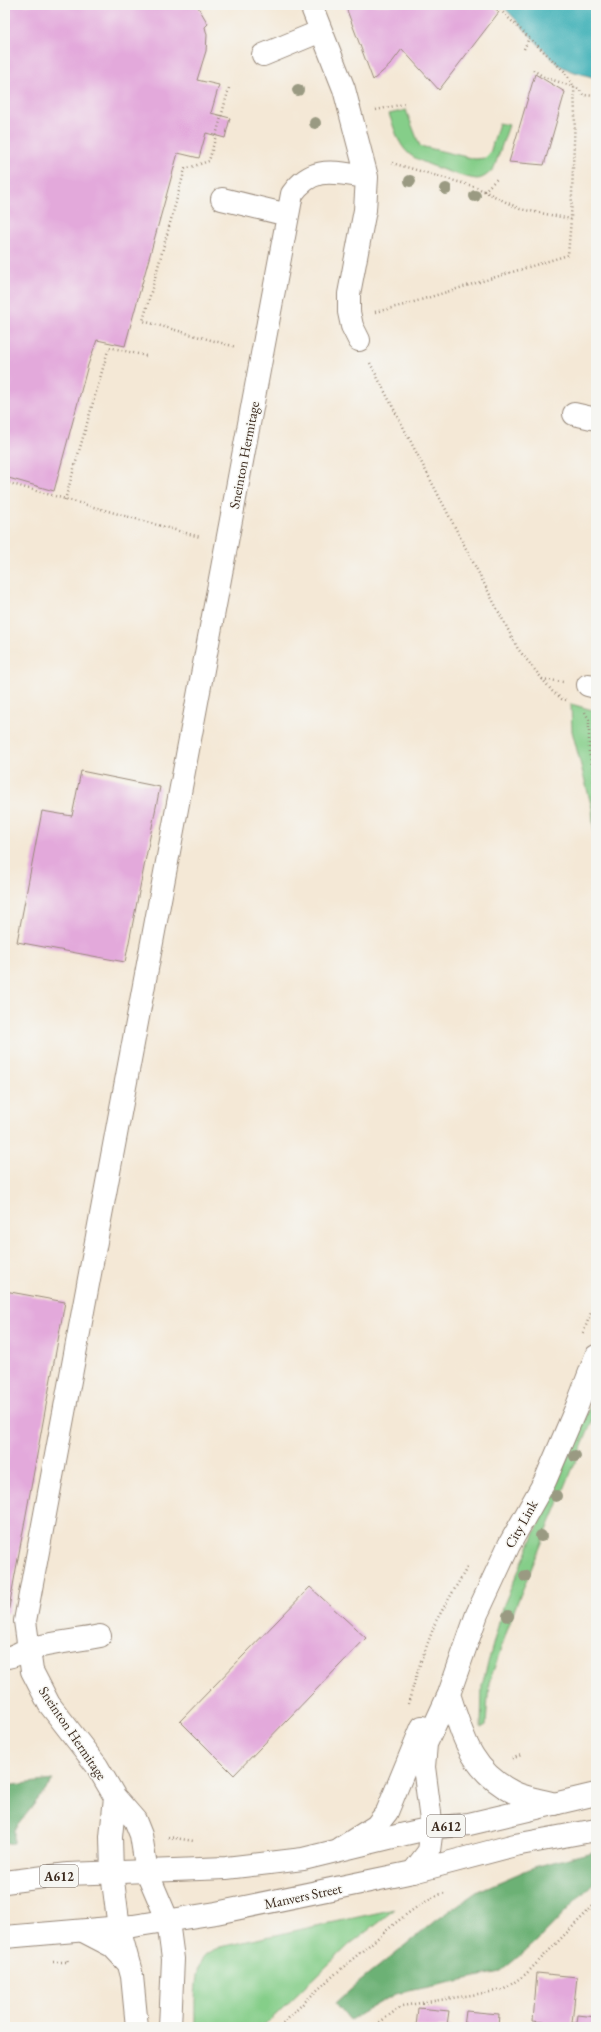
<svg xmlns="http://www.w3.org/2000/svg" width="601" height="2032" font-family="'EB Garamond',serif">
<style>
.green{fill:#85ce89;stroke:#607c54}
.forest{fill:#6cb175;stroke:#546e4a}
.water{fill:#40b1b7;stroke:#3e6e6a}
.building{fill:#e3a9db}
.lines{fill:none;stroke-linecap:round;stroke-linejoin:round}
.minor-casing{stroke:#98897a;stroke-width:24}
.major-casing{stroke:#98897a;stroke-width:24}
.path{stroke:#98897a;stroke-width:2.5;stroke-dasharray:1 3;stroke-linecap:butt}
.minor{stroke:#fff;stroke-width:22}
.major{stroke:#fff;stroke-width:22}
.tree{fill:#9a9a82}
.labels{text-anchor:middle;dominant-baseline:central;stroke-width:3;stroke-linejoin:round;paint-order:stroke}
.shield{fill:#f6f6f2;stroke:#73675e;stroke-width:1}
.shield-label{font-size:13px;font-weight:bold;fill:#3b2a1e}
.street-label{font-size:14px;fill:#3b2a1e;stroke:#f6f6f2}
</style>
<rect width="100%" height="100%" fill="#f6f6f2"/>
<filter id="ink" filterUnits="userSpaceOnUse"><feTurbulence type="fractalNoise" baseFrequency=".025" numOctaves="2"/><feDisplacementMap in="SourceGraphic" scale="8" xChannelSelector="R" yChannelSelector="G"/><feConvolveMatrix kernelMatrix="1 2 1 2 8 2 1 2 1" color-interpolation-filters="sRGB"/></filter>
<filter id="wash" filterUnits="userSpaceOnUse"><feTurbulence type="fractalNoise" baseFrequency=".012" numOctaves="4" result="noise"/><feDisplacementMap in="SourceGraphic" scale="16" xChannelSelector="R" yChannelSelector="G"/><feGaussianBlur stdDeviation="0.9" result="paint"/><feColorMatrix in="noise" values="0 0 0 0 0 0 0 0 0 0 0 0 0 0 0 0 0 1.4 0 .05"/><feComposite in="paint" operator="in"/></filter>
<g filter="url(#wash)">
<rect width="100%" height="100%" fill="#f4e8d6"/>
<path class="green" d="M 406,110 L 420,146 L 475,159 L 485,158 L 490,153 L 499,123 L 509,125 L 494,168 C 490,173 483,179 477,179 C 463,178 417,162 408,153 C 398,144 394,127 389,114 Z
M 571,704 L 596,711 L 596,863 L 592,808 L 572,731 Z
M 596,1393 L 596,1412 L 515,1608 L 489,1683 L 486,1725 L 481,1728 L 482,1685 L 504,1604 Z
M 395,1909 L 349,1945 L 263,2027 L 195,2027 C 195,2011 193,1964 206,1954 C 210,1951 216,1949 220,1947 Z"/>
<path class="forest" d="M 53,1780 L 14,1830 L 14,1843 L 5,1844 L 5,1786 Z
M 596,1851 L 596,1880 L 535,1943 L 500,1972 L 395,1994 L 350,2020 L 336,2003 L 357,1984 L 436,1920 L 478,1891 L 534,1867 Z"/>
<path class="water" d="M 502,5 L 596,5 L 596,78 L 571,71 L 557,64 Z"/>
<g id="blocks">
<path class="building" d="M 5,5 L 197,5 L 208,24 L 205,27 L 207,35 L 206,51 L 197,80 L 219,85 L 211,113 L 230,118 L 225,138 L 206,133 L 199,158 L 178,153 L 126,342 L 125,346 L 97,340 L 88,365 L 54,491 L 5,477 Z
M 345,5 L 491,5 L 499,12 L 439,90 L 402,49 L 390,65 L 373,80 Z
M 535,74 L 565,92 L 544,165 L 509,162 Z
M 81,771 L 160,787 L 125,962 L 17,942 L 42,811 L 72,816 Z
M 5,1291 L 65,1302 L 8,1613 L 5,1613 Z
M 310,1587 L 366,1638 L 234,1775 L 180,1721 Z
M 537,1973 L 577,1977 L 572,2023 L 577,2023 L 578,2015 L 596,2017 L 596,2027 L 551,2027 L 551,2023 L 533,2021 Z
M 418,2008 L 449,2011 L 447,2025 L 453,2027 L 416,2027 Z
M 466,2011 L 499,2014 L 498,2027 L 464,2027 Z"/>
</g>
</g>
<g filter="url(#ink)">
<use href="#blocks" fill-opacity="0" stroke="#98897a" stroke-width="1"/>
<g class="lines">
<g class="minor-casing">
<path id="minor" d="M 311,5 L 344,89 L 367,177 L 365,210 L 349,294 L 349,312 L 352,326 L 359,340
M 263,55 L 321,31
M 222,199 L 288,215
M 574,414 L 596,419
M 588,685 L 596,687
M 5,1657 C 13,1658 21,1651 29,1649 C 52,1642 77,1641 100,1636
M 449,1694 C 463,1736 470,1770 513,1792 C 525,1798 541,1800 555,1804
M 115,1797 L 111,1837 L 112,1873 L 119,1928 L 132,1976 L 137,2027
M 341,1848 L 376,1826 L 387,1812 L 422,1727
M 413,1872 L 429,1851 L 432,1828 L 424,1767 L 426,1744 L 449,1694 L 477,1614 L 509,1545 L 545,1481 L 577,1406 L 596,1356
M 85,1932 L 112,1946 L 127,1962
M 170,2027 L 173,1959 L 168,1921 L 147,1872 L 141,1835 L 135,1820 L 115,1797 L 97,1766 L 49,1704 L 32,1671 L 25,1621 L 292,194 C 313,164 335,173 367,177"/>
</g>
<g class="major-casing">
<path id="major" d="M 5,1882 L 68,1874 L 226,1868 L 303,1859 L 405,1834 L 432,1828 L 469,1824 L 596,1794
M 5,1937 L 133,1926 L 216,1913 L 413,1872 L 515,1845 L 596,1830"/>
</g>
<path class="path" d="M 524,49 L 529,38
M 533,70 L 544,77 L 574,87 L 579,89 L 583,95 L 596,96
M 229,88 L 209,161 L 185,169 L 143,321 L 236,347
M 376,110 L 404,104
M 392,163 L 476,187 L 520,209 L 571,219
M 484,191 L 498,178
M 375,312 L 404,305 L 568,255 L 571,219 L 575,116 L 574,87 L 564,71 L 495,5
M 370,363 L 518,649 L 552,691 L 562,699 L 566,700
M 5,482 L 200,537
M 65,500 L 109,347 L 146,356
M 542,679 L 563,682
M 585,712 L 589,720 L 589,753 L 596,780
M 583,1333 L 596,1300
M 408,1704 L 419,1667 L 436,1621 L 468,1566
M 512,1759 L 521,1755
M 168,1837 L 194,1841
M 53,1962 L 68,1962 L 67,1959
M 280,2027 C 307,1998 337,1972 367,1947 C 391,1927 415,1904 444,1893
M 373,2027 L 402,2006 L 503,1990 L 526,1974 L 596,1903"/>
<use href="#minor" class="minor"/>
<use href="#major" class="major"/>
</g>
<g class="tree">
<circle cx="298" cy="90" r="6"/>
<circle cx="315" cy="123" r="6"/>
<circle cx="410" cy="181" r="6"/>
<circle cx="446" cy="189" r="6"/>
<circle cx="475" cy="196" r="6"/>
<circle cx="575" cy="1456" r="6"/>
<circle cx="556" cy="1496" r="6"/>
<circle cx="541" cy="1536" r="6"/>
<circle cx="525" cy="1576" r="6"/>
<circle cx="508" cy="1616" r="6"/>
</g>
</g>
<g class="labels">
<g class="shield">
<rect x="427" y="1815" width="38" height="22" rx="3"/>
<rect x="40" y="1865" width="38" height="22" rx="3"/>
</g>
<g class="shield-label">
<text x="446" y="1826">A612</text>
<text x="59" y="1876">A612</text>
</g>
<g class="street-label">
<text transform="translate(244 455) rotate(-79)">Sneinton Hermitage</text>
<text transform="translate(521 1524) rotate(-61)">City Link</text>
<text transform="translate(73 1733) rotate(56)">Sneinton Hermitage</text>
<text transform="translate(303 1896) rotate(-12)">Manvers Street</text>
</g>
</g>
<rect width="601" height="2032" fill="none" stroke="#f6f6f2" stroke-width="20"/>
</svg>
